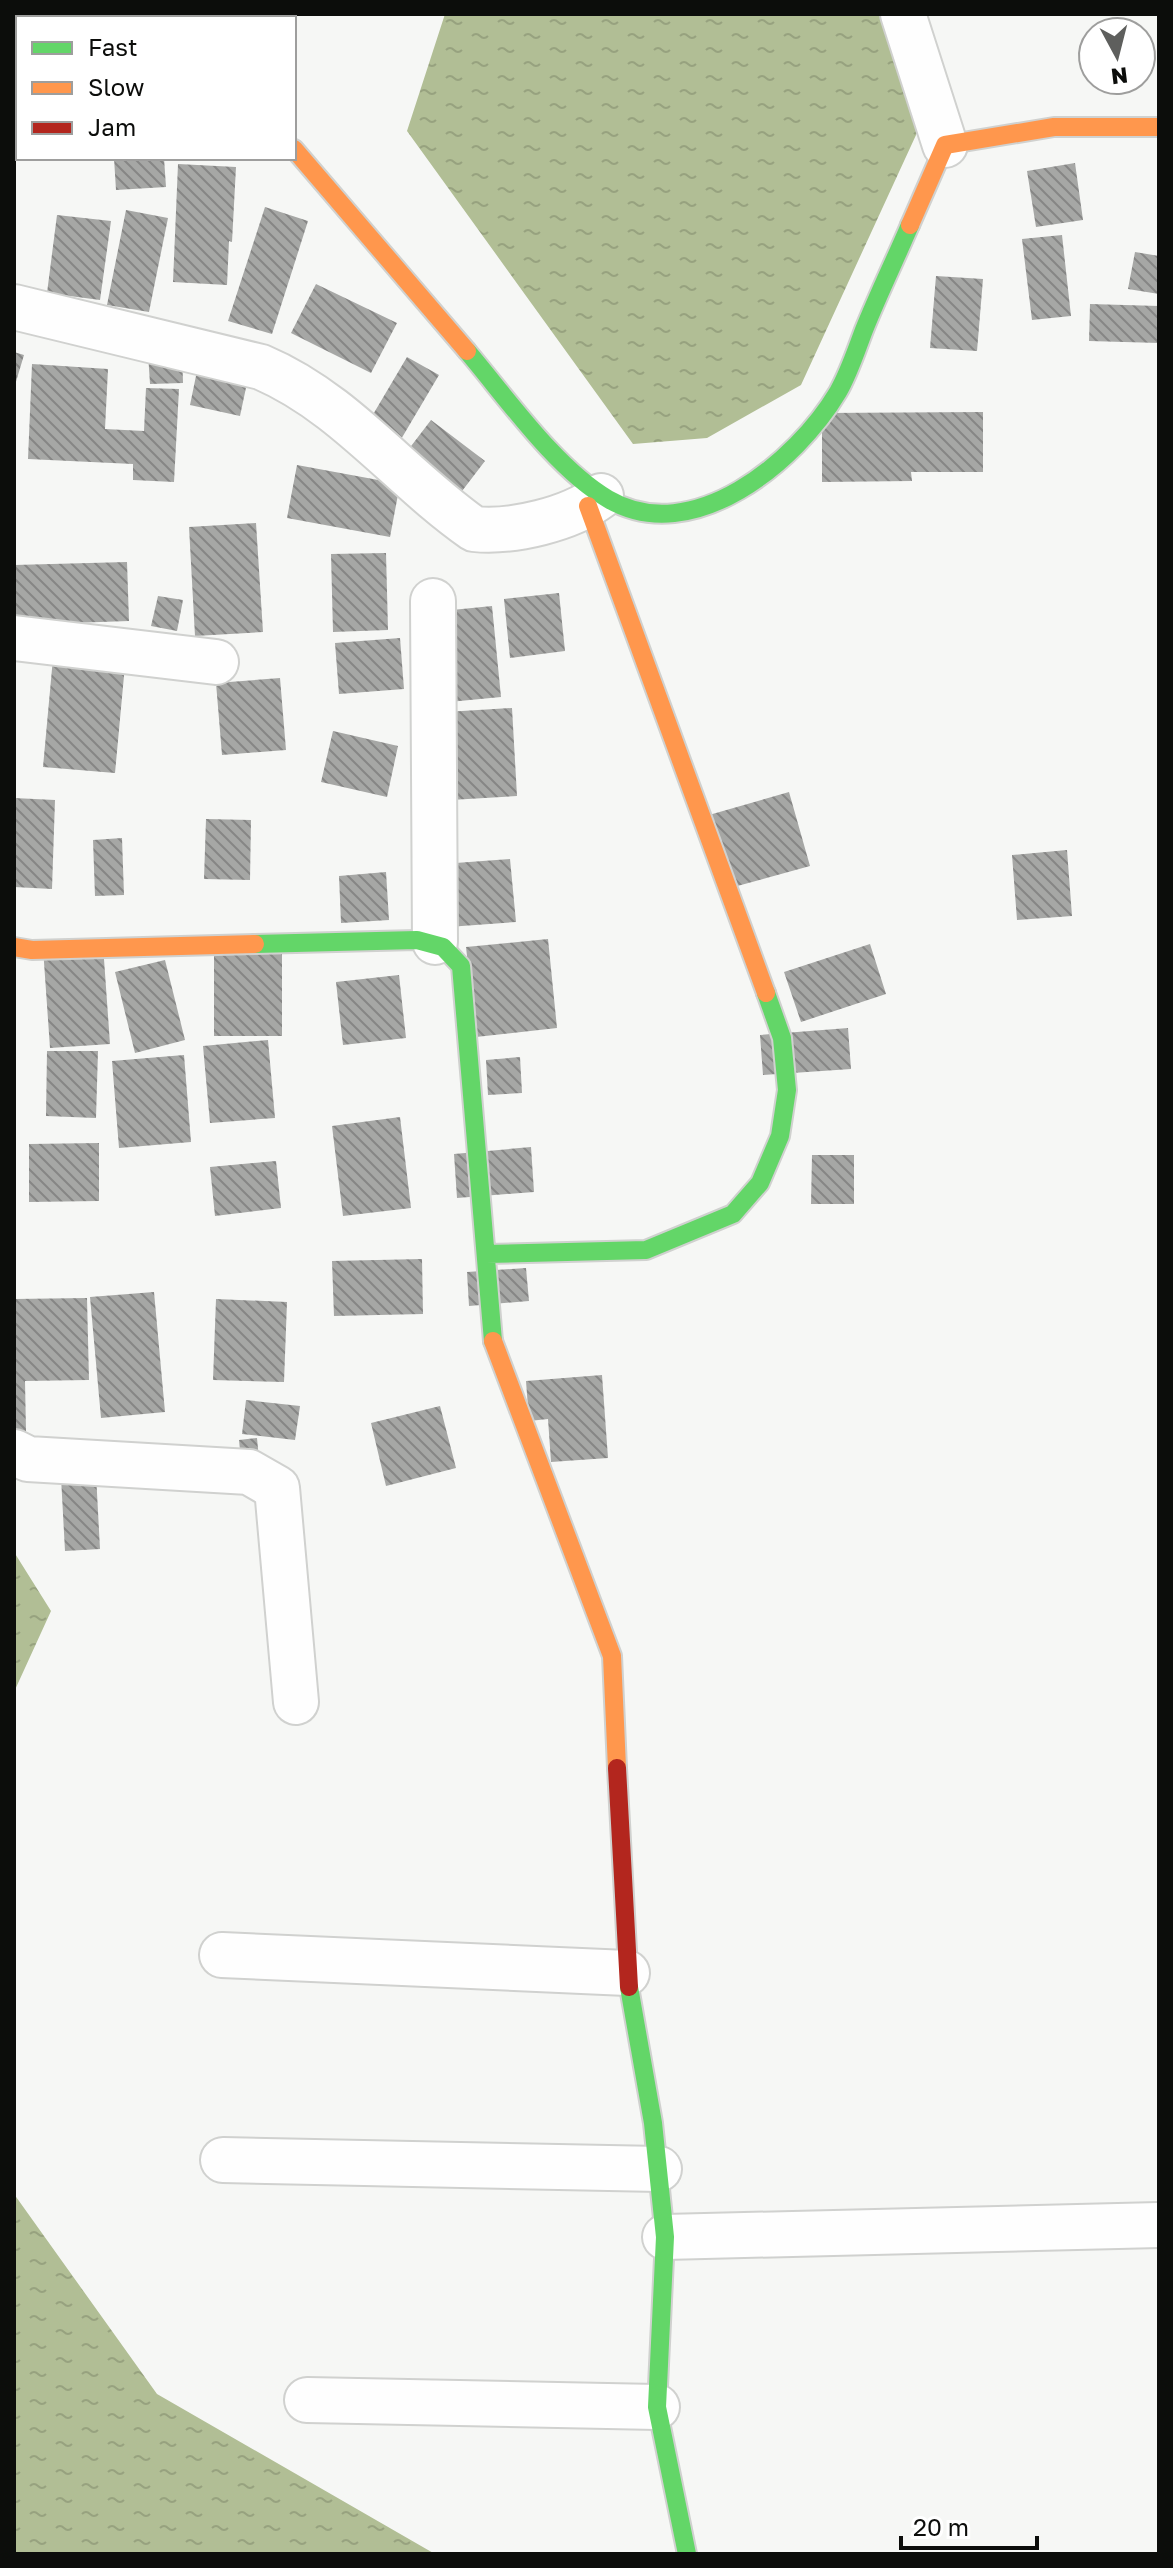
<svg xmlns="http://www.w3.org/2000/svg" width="1173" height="2568" font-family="'Golos Text',sans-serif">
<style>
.water{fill:url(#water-ripples)}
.building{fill:url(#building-back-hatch)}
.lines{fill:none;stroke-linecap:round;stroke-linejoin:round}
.street-casing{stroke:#d0d1cf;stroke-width:48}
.fast-casing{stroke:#d0d1cf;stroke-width:22}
.slow-casing{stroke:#d0d1cf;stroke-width:22}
.jam-casing{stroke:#d0d1cf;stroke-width:22}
.street{stroke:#fefefe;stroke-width:44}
.fast{stroke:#63d668;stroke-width:18}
.slow{stroke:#ff974d;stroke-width:18}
.jam{stroke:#b3261e;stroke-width:18}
</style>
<defs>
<pattern id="water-ripples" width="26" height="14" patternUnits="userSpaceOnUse" patternTransform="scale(2)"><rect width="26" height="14" fill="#b1be95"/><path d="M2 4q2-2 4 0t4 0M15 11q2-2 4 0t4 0" fill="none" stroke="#97a27f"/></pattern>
<pattern id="building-back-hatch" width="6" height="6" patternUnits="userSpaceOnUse" patternTransform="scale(2)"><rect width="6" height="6" fill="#a6a7a5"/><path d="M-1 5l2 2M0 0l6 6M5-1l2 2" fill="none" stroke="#868685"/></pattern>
</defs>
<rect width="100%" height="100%" fill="#f6f7f5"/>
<path class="water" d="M 445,14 L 882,14 L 922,122 L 801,385 L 707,438 L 633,444 L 407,131 Z
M 14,1552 L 51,1611 L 14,1692 Z
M 14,2194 L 157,2394 L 435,2554 L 18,2554 L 14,2551 Z"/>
<path class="building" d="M 114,158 L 164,158 L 166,187 L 116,190 Z
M 1075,163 L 1083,220 L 1036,227 L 1027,171 Z
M 178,164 L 236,167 L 232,242 L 229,241 L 227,285 L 173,282 Z
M 265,207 L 308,221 L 272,334 L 228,321 Z
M 126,210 L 168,218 L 149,312 L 107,305 Z
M 57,215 L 111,221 L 100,300 L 47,293 Z
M 1062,235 L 1071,316 L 1032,320 L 1022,239 Z
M 1135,252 L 1159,256 L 1159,294 L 1128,289 Z
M 936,276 L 983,279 L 977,351 L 930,348 Z
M 316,284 L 397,323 L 371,373 L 291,333 Z
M 1090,304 L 1159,306 L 1159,343 L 1089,341 Z
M 182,351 L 183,383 L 150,384 L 148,353 Z
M 14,352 L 24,355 L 15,385 L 14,385 Z
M 407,357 L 439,375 L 397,446 L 365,428 Z
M 32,364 L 108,369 L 105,429 L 144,431 L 146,388 L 179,389 L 174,482 L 133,480 L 133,464 L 28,459 Z
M 197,371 L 247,383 L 240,416 L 190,405 Z
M 983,412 L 983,472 L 911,472 L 912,481 L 822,482 L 822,413 Z
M 431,420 L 485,461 L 459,495 L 405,454 Z
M 297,465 L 400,484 L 390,537 L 287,518 Z
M 256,523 L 263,632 L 195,636 L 189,527 Z
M 386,553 L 388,630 L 333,632 L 331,554 Z
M 127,562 L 129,621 L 14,625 L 14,565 Z
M 559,593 L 565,651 L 510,658 L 504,599 Z
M 158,596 L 183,600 L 177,631 L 151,626 Z
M 492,606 L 501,697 L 449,702 L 442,611 Z
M 400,638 L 404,689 L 339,694 L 335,643 Z
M 53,658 L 125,665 L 115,773 L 43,767 Z
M 280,678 L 286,750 L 222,755 L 216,683 Z
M 512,708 L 517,796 L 451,800 L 446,712 Z
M 333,731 L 398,746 L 387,797 L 321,782 Z
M 789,792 L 810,866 L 730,888 L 709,815 Z
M 14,798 L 55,800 L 52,889 L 14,887 Z
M 206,819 L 251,820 L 250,880 L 204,879 Z
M 122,838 L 124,895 L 95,896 L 93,840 Z
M 1067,850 L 1072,916 L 1017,920 L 1012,855 Z
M 510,859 L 516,922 L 448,927 L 442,864 Z
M 386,872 L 389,920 L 341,923 L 339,876 Z
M 548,939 L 557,1028 L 476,1037 L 466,947 Z
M 870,944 L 886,994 L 801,1022 L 784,972 Z
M 103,945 L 110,1044 L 50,1048 L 43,948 Z
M 282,951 L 282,1036 L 214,1036 L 214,952 Z
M 165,960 L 185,1040 L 135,1053 L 115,972 Z
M 399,975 L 406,1038 L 343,1045 L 336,982 Z
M 848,1028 L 851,1069 L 763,1075 L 760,1035 Z
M 268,1040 L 275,1118 L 210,1123 L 203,1046 Z
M 47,1051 L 98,1051 L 96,1118 L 46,1116 Z
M 184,1055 L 191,1142 L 119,1148 L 112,1061 Z
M 520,1057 L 522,1093 L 488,1095 L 486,1060 Z
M 400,1117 L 411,1208 L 343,1216 L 332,1126 Z
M 99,1143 L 99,1201 L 29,1202 L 29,1144 Z
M 531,1147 L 534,1192 L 457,1198 L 454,1154 Z
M 812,1155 L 854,1155 L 854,1204 L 811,1204 Z
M 276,1161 L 281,1208 L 215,1216 L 210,1167 Z
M 422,1259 L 423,1314 L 334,1316 L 332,1261 Z
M 526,1268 L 529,1301 L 469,1306 L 467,1272 Z
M 154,1292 L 165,1412 L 101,1418 L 90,1297 Z
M 87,1298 L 89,1380 L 25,1381 L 26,1431 L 14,1431 L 14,1299 Z
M 216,1299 L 287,1302 L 284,1382 L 213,1380 Z
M 602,1375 L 608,1458 L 551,1462 L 548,1419 L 529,1421 L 526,1381 Z
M 246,1400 L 300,1406 L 295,1440 L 242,1434 Z
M 440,1406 L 456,1468 L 386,1486 L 371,1423 Z
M 257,1438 L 261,1481 L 243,1482 L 239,1440 Z
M 96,1474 L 100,1549 L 65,1551 L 61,1477 Z"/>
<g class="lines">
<g class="street-casing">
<path id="street" d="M 178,14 L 181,18
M 903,14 L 945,145
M 14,307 L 261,367 C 344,402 401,478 474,529 C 513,533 570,519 601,496
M 433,601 L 435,942
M 14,638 L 216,662
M 14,1452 L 28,1459 L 249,1472 L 277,1488 L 296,1702
M 222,1955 L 627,1973
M 223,2160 L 659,2169
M 665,2237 L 1159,2225
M 307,2400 L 657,2407"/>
</g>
<g class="fast-casing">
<path id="fast" d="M 467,351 C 506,397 556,469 608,499 C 693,549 797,461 838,392 C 849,373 856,351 864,330 C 878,295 895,260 910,225
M 255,944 L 417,940 L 443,947 L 461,966 L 493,1341
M 486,1254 L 646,1250 L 733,1214 L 760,1183 L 780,1136 L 787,1090 L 782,1038 L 766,993
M 629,1987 L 653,2123 L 665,2237 L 657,2407 L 687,2554"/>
</g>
<g class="slow-casing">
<path id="slow" d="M 294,149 L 467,351
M 910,225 L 945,145 L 1054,127 L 1159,127
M 588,506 L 766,993
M 14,947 L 32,950 L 255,944
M 493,1341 L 612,1656 L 617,1768"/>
</g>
<g class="jam-casing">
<path id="jam" d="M 617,1768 L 629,1987"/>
</g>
<use href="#street" class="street"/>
<use href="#fast" class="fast"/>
<use href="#slow" class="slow"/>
<use href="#jam" class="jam"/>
</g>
<rect width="1173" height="2568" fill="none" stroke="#0c0d0b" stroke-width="32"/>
<rect x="16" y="16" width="280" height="144" fill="#ffffff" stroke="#9e9e9d" stroke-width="2"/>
<rect x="32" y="42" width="40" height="12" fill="#63d668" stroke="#9e9e9d" stroke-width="2"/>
<text x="88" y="56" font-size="24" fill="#0c0d0b">Fast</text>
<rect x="32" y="82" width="40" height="12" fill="#ff974d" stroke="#9e9e9d" stroke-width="2"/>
<text x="88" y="96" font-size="24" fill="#0c0d0b">Slow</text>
<rect x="32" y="122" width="40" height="12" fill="#b3261e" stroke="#9e9e9d" stroke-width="2"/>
<text x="88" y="136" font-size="24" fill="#0c0d0b">Jam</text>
<g transform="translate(1117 56) rotate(173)"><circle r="38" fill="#ffffff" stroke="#9e9e9d" stroke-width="2"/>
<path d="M0-6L14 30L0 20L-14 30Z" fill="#5e5f5d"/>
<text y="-12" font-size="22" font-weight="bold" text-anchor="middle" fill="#0c0d0b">N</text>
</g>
<path d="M901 2536v12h136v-12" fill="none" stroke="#0c0d0b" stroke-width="4"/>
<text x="913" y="2536" font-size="24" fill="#0c0d0b" stroke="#ffffff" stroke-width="6" paint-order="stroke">20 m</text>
</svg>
